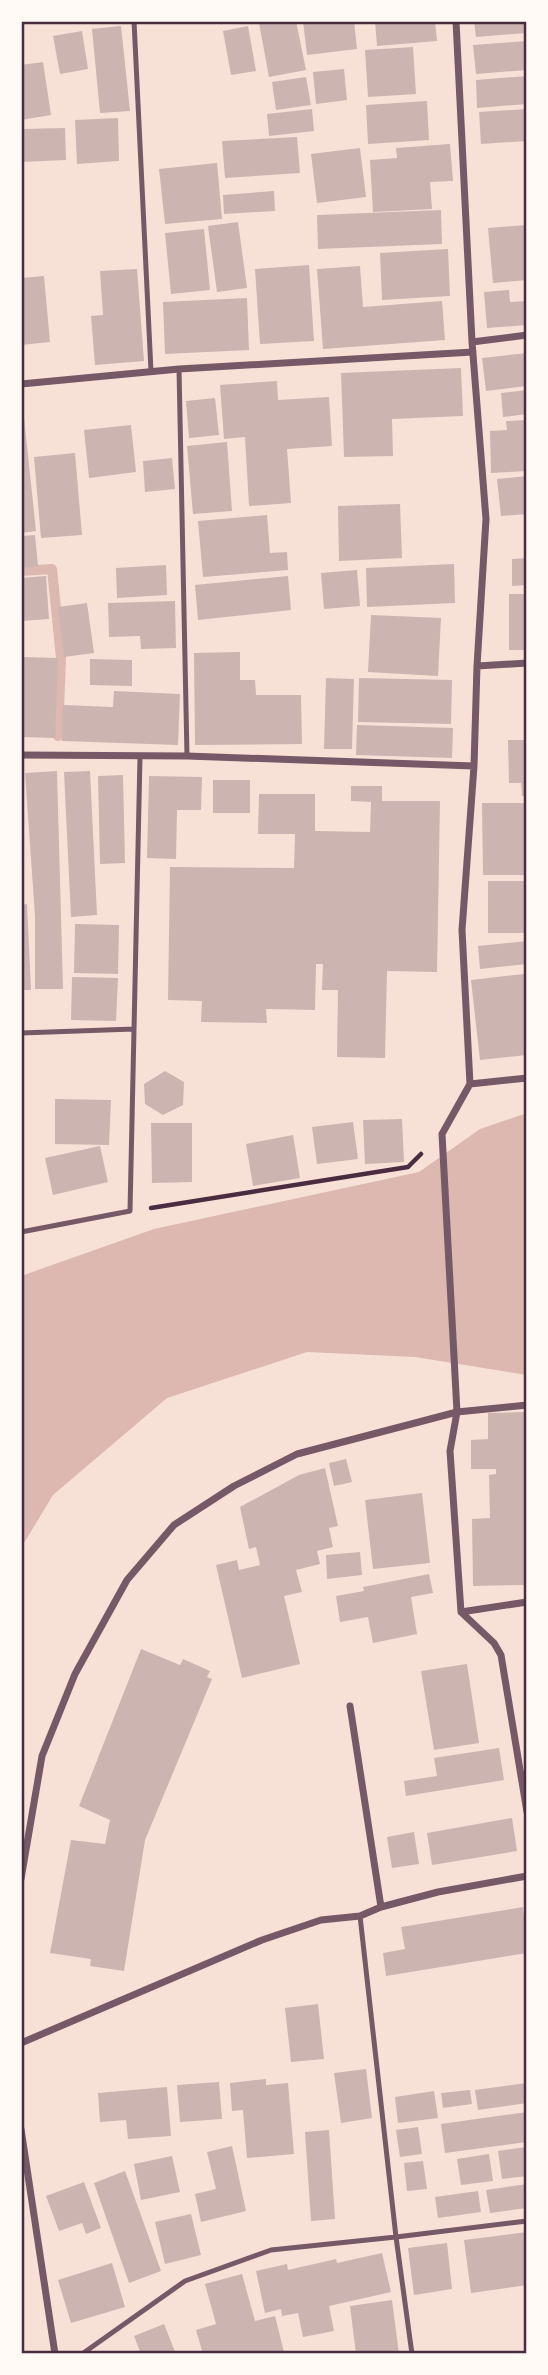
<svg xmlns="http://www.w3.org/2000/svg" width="548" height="2375" font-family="'Source Serif 4',serif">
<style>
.water{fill:#dcb8b0}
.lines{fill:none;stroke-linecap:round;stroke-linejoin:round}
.stream{stroke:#dcb8b0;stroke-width:10}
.building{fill:#ccb4b1}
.path{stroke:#4a2c40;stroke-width:4.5}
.service{stroke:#755966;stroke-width:5}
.minor{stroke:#755966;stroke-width:7}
.neatline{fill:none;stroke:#4a2c40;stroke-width:2.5}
</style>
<rect width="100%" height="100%" fill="#f7e1d7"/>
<path class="water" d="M 527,1113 L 527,1375 L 415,1357 L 307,1352 L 167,1398 L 53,1495 L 21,1548 L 21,1276 L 154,1229 L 419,1172 L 480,1129 Z"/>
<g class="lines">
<path class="stream" d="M 21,571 L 52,569 L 61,658 L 58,736"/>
</g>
<path class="building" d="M 270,21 L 296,21 L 306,70 L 269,77 L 259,23 Z
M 303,21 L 354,21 L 357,49 L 307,55 Z
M 375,21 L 435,21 L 437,41 L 377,46 Z
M 474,21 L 527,21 L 527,33 L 476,37 Z
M 121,26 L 130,111 L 100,113 L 92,29 Z
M 248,26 L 256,71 L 231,75 L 223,31 Z
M 82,31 L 88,69 L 60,74 L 53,36 Z
M 527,41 L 527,70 L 476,74 L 473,45 Z
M 413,47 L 416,94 L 368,97 L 365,50 Z
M 43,62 L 51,115 L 21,120 L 21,65 Z
M 344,69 L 347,100 L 316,104 L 313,72 Z
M 527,76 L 527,104 L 477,108 L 476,80 Z
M 306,77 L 311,105 L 276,110 L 272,82 Z
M 427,101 L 429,140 L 368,144 L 366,105 Z
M 312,109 L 314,131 L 269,136 L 267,114 Z
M 527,109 L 527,141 L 481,144 L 479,112 Z
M 118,118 L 119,161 L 77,164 L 75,120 Z
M 65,128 L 66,160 L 21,162 L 21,129 Z
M 297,137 L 300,173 L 225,178 L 222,141 Z
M 450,144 L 453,181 L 430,182 L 432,209 L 373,212 L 370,160 L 397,158 L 396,148 Z
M 360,148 L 366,197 L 317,203 L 311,154 Z
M 217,163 L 222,219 L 165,224 L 159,169 Z
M 274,191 L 275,211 L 224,214 L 223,195 Z
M 441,210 L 442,244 L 318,249 L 317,215 Z
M 238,222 L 247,288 L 217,292 L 208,226 Z
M 527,225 L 527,280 L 493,283 L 488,228 Z
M 204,229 L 210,290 L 171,294 L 165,233 Z
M 448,249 L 450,296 L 382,300 L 380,253 Z
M 309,265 L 314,341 L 260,344 L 255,269 Z
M 360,266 L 363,307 L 442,301 L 445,340 L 323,349 L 317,269 Z
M 137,269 L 144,361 L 95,365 L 91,316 L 103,315 L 100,271 Z
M 44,276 L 50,342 L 21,345 L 21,278 Z
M 509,290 L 510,302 L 527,301 L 527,325 L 487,328 L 484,292 Z
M 247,298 L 249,350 L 165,354 L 163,302 Z
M 527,353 L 527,386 L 486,391 L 482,358 Z
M 461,368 L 463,416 L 392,419 L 393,456 L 344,457 L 341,373 Z
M 277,381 L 278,400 L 329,397 L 332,446 L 287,449 L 291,503 L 249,506 L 245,437 L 224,439 L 220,385 Z
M 527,390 L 527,414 L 503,417 L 501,393 Z
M 215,398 L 219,435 L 189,438 L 186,401 Z
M 21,408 L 23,408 L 36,531 L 21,533 Z
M 527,420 L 527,471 L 491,473 L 490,431 L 507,430 L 506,421 Z
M 131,425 L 136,472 L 89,478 L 84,430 Z
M 227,442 L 232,511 L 193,514 L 187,446 Z
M 75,453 L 82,535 L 41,538 L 34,457 Z
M 172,458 L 175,489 L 145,492 L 143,461 Z
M 527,476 L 527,514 L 501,516 L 497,479 Z
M 400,504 L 402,558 L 339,561 L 338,506 Z
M 267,515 L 270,553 L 287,552 L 288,570 L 203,577 L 198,521 Z
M 35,535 L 38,566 L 21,568 L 21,536 Z
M 527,558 L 527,585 L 512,586 L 512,559 Z
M 454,564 L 455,603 L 367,607 L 366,568 Z
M 166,565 L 167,595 L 117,598 L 116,568 Z
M 357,570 L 360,606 L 324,609 L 321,573 Z
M 46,576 L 49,619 L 21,621 L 21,578 Z
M 288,576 L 291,610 L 198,620 L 195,585 Z
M 509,594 L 527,594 L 527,650 L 509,650 Z
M 175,601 L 176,648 L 141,649 L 140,636 L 109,637 L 108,603 Z
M 87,603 L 94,653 L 64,657 L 58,607 Z
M 371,615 L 441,618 L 438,676 L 368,672 Z
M 240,652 L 240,680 L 255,680 L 256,695 L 301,695 L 302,744 L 195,745 L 194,653 Z
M 21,657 L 58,658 L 55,738 L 21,737 Z
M 90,659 L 132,660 L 132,686 L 90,685 Z
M 326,678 L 354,679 L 352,749 L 324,749 Z
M 359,678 L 452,680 L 451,724 L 358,722 Z
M 114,691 L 180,694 L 178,745 L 62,741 L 63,705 L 113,707 Z
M 357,725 L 453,728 L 452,758 L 356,755 Z
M 508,740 L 527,740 L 527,796 L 522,796 L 521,783 L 509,783 Z
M 57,771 L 63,989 L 35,989 L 35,916 L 25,773 Z
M 90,771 L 97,915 L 71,917 L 64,772 Z
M 123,775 L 125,863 L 100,864 L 98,776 Z
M 149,776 L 202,777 L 201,810 L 177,810 L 176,859 L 147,858 Z
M 213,780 L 250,780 L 250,813 L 213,813 Z
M 351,786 L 382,786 L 382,801 L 440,801 L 437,972 L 387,971 L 385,1058 L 337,1057 L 338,990 L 322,990 L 323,964 L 316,964 L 315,1010 L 266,1009 L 267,1023 L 201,1022 L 202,1001 L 168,1000 L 170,867 L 294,868 L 295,834 L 258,834 L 259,794 L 315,794 L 315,831 L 370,832 L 371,802 L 351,801 Z
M 482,803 L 527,803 L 527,875 L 483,875 Z
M 488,881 L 527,881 L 527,933 L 488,933 Z
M 27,904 L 31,990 L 21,990 L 21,905 Z
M 75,924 L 119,925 L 118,974 L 74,973 Z
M 527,941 L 527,964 L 480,969 L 478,946 Z
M 524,974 L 527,1005 L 527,1055 L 480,1060 L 471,980 Z
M 72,977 L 118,978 L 116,1021 L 71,1020 Z
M 165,1071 L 184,1082 L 183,1105 L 163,1115 L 145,1104 L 144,1084 Z
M 55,1099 L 111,1100 L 109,1145 L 55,1144 Z
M 402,1119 L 404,1162 L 365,1164 L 363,1120 Z
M 353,1122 L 358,1159 L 317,1164 L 312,1127 Z
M 151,1123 L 192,1123 L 192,1182 L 152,1183 Z
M 293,1135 L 300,1178 L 253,1186 L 246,1144 Z
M 100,1146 L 108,1182 L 53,1195 L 45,1158 Z
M 527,1412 L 527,1585 L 473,1586 L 472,1519 L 490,1518 L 489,1475 L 496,1474 L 496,1469 L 471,1469 L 471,1440 L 488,1439 L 488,1413 Z
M 346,1459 L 352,1482 L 334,1486 L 329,1463 Z
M 325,1468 L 338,1526 L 329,1528 L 333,1547 L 317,1551 L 320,1564 L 296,1570 L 302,1592 L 284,1596 L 300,1664 L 242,1678 L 216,1565 L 237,1560 L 239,1570 L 260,1565 L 256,1547 L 249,1549 L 240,1507 L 299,1475 Z
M 422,1493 L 430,1563 L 373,1569 L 365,1500 Z
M 360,1552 L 362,1575 L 327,1579 L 326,1555 Z
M 429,1574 L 433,1593 L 411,1597 L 417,1634 L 373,1643 L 368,1617 L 340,1622 L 336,1596 L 364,1591 L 363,1587 Z
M 141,1649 L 180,1665 L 183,1659 L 210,1671 L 207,1677 L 212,1679 L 145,1840 L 124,1971 L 90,1966 L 91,1959 L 50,1953 L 71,1840 L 105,1844 L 110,1820 L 79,1806 Z
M 467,1664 L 479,1743 L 434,1750 L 421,1671 Z
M 499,1748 L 504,1780 L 406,1796 L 404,1781 L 437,1776 L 434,1758 Z
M 512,1818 L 517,1851 L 432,1865 L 427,1833 Z
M 414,1832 L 419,1864 L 392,1868 L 387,1837 Z
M 523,1907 L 527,1953 L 386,1976 L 383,1953 L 405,1949 L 401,1927 Z
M 318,2004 L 324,2059 L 291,2062 L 285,2008 Z
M 366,2069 L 372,2118 L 341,2123 L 334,2073 Z
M 266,2079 L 266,2085 L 288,2083 L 294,2154 L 247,2158 L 243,2110 L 232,2111 L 230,2083 Z
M 219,2082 L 222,2119 L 180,2122 L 177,2085 Z
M 527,2083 L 527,2103 L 478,2110 L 475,2090 Z
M 167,2087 L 171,2136 L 128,2139 L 126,2120 L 100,2122 L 98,2093 Z
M 470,2090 L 472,2104 L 443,2108 L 441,2093 Z
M 434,2091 L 438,2118 L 398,2123 L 395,2097 Z
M 527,2112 L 527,2142 L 445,2153 L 441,2124 Z
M 418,2127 L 422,2154 L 400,2157 L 396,2130 Z
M 329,2130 L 335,2219 L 311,2221 L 305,2132 Z
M 232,2146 L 246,2211 L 201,2222 L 195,2194 L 216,2189 L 207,2152 Z
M 527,2147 L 527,2176 L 502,2179 L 498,2151 Z
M 489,2154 L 493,2181 L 461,2185 L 457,2159 Z
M 172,2156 L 180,2192 L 141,2200 L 134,2164 Z
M 423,2161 L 427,2189 L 407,2191 L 404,2163 Z
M 125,2171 L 161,2271 L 129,2283 L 94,2183 Z
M 84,2182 L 101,2228 L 86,2234 L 82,2223 L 59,2231 L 46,2196 Z
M 527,2184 L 527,2208 L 490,2213 L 486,2190 Z
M 478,2191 L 481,2212 L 438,2218 L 435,2197 Z
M 191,2214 L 201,2255 L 165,2264 L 155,2222 Z
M 527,2232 L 527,2285 L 471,2293 L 464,2240 Z
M 447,2243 L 452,2289 L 414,2295 L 408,2248 Z
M 382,2253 L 391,2292 L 329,2306 L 334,2331 L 303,2337 L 298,2313 L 282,2316 L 281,2309 L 265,2313 L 256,2271 L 287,2264 L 288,2270 L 336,2259 L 337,2263 Z
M 112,2263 L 125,2307 L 71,2323 L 58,2280 Z
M 242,2274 L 255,2321 L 275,2316 L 284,2352 L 203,2354 L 196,2330 L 216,2324 L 205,2284 Z
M 392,2300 L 399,2354 L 356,2354 L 350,2306 Z
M 164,2324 L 176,2354 L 141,2354 L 134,2336 Z"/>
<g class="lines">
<path class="path" d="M 151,1208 L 408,1167 L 421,1154"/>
<path class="service" d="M 134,21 L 151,371
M 179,369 L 187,756
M 21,1033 L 134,1029
M 21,1232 L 130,1211 L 140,757
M 360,1916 L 396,2237 L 527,2221
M 82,2354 L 185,2281 L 271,2250 L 396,2237 L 412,2354"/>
<path class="minor" d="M 456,21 L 472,342 L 486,519 L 477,666 L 474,766 L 462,930 L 470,1084 L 442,1134 L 457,1412 L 450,1451 L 461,1612 L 494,1643 L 501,1655 L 527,1812
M 472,342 L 527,335
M 21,384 L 179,369 L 473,352
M 477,666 L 527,663
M 21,755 L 187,756 L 474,766
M 470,1084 L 527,1078
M 461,1612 L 527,1602
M 350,1706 L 381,1907
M 21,1879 L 42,1756 L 75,1674 L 127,1580 L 174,1525 L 234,1486 L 297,1454 L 457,1412 L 527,1405
M 21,2043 L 262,1940 L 321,1920 L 360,1916 L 381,1907 L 438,1892 L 527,1876
M 21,2129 L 55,2354"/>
</g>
<rect width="548" height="2375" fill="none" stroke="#fffaf5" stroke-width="46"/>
<rect x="23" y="23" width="502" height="2329" class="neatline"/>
</svg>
